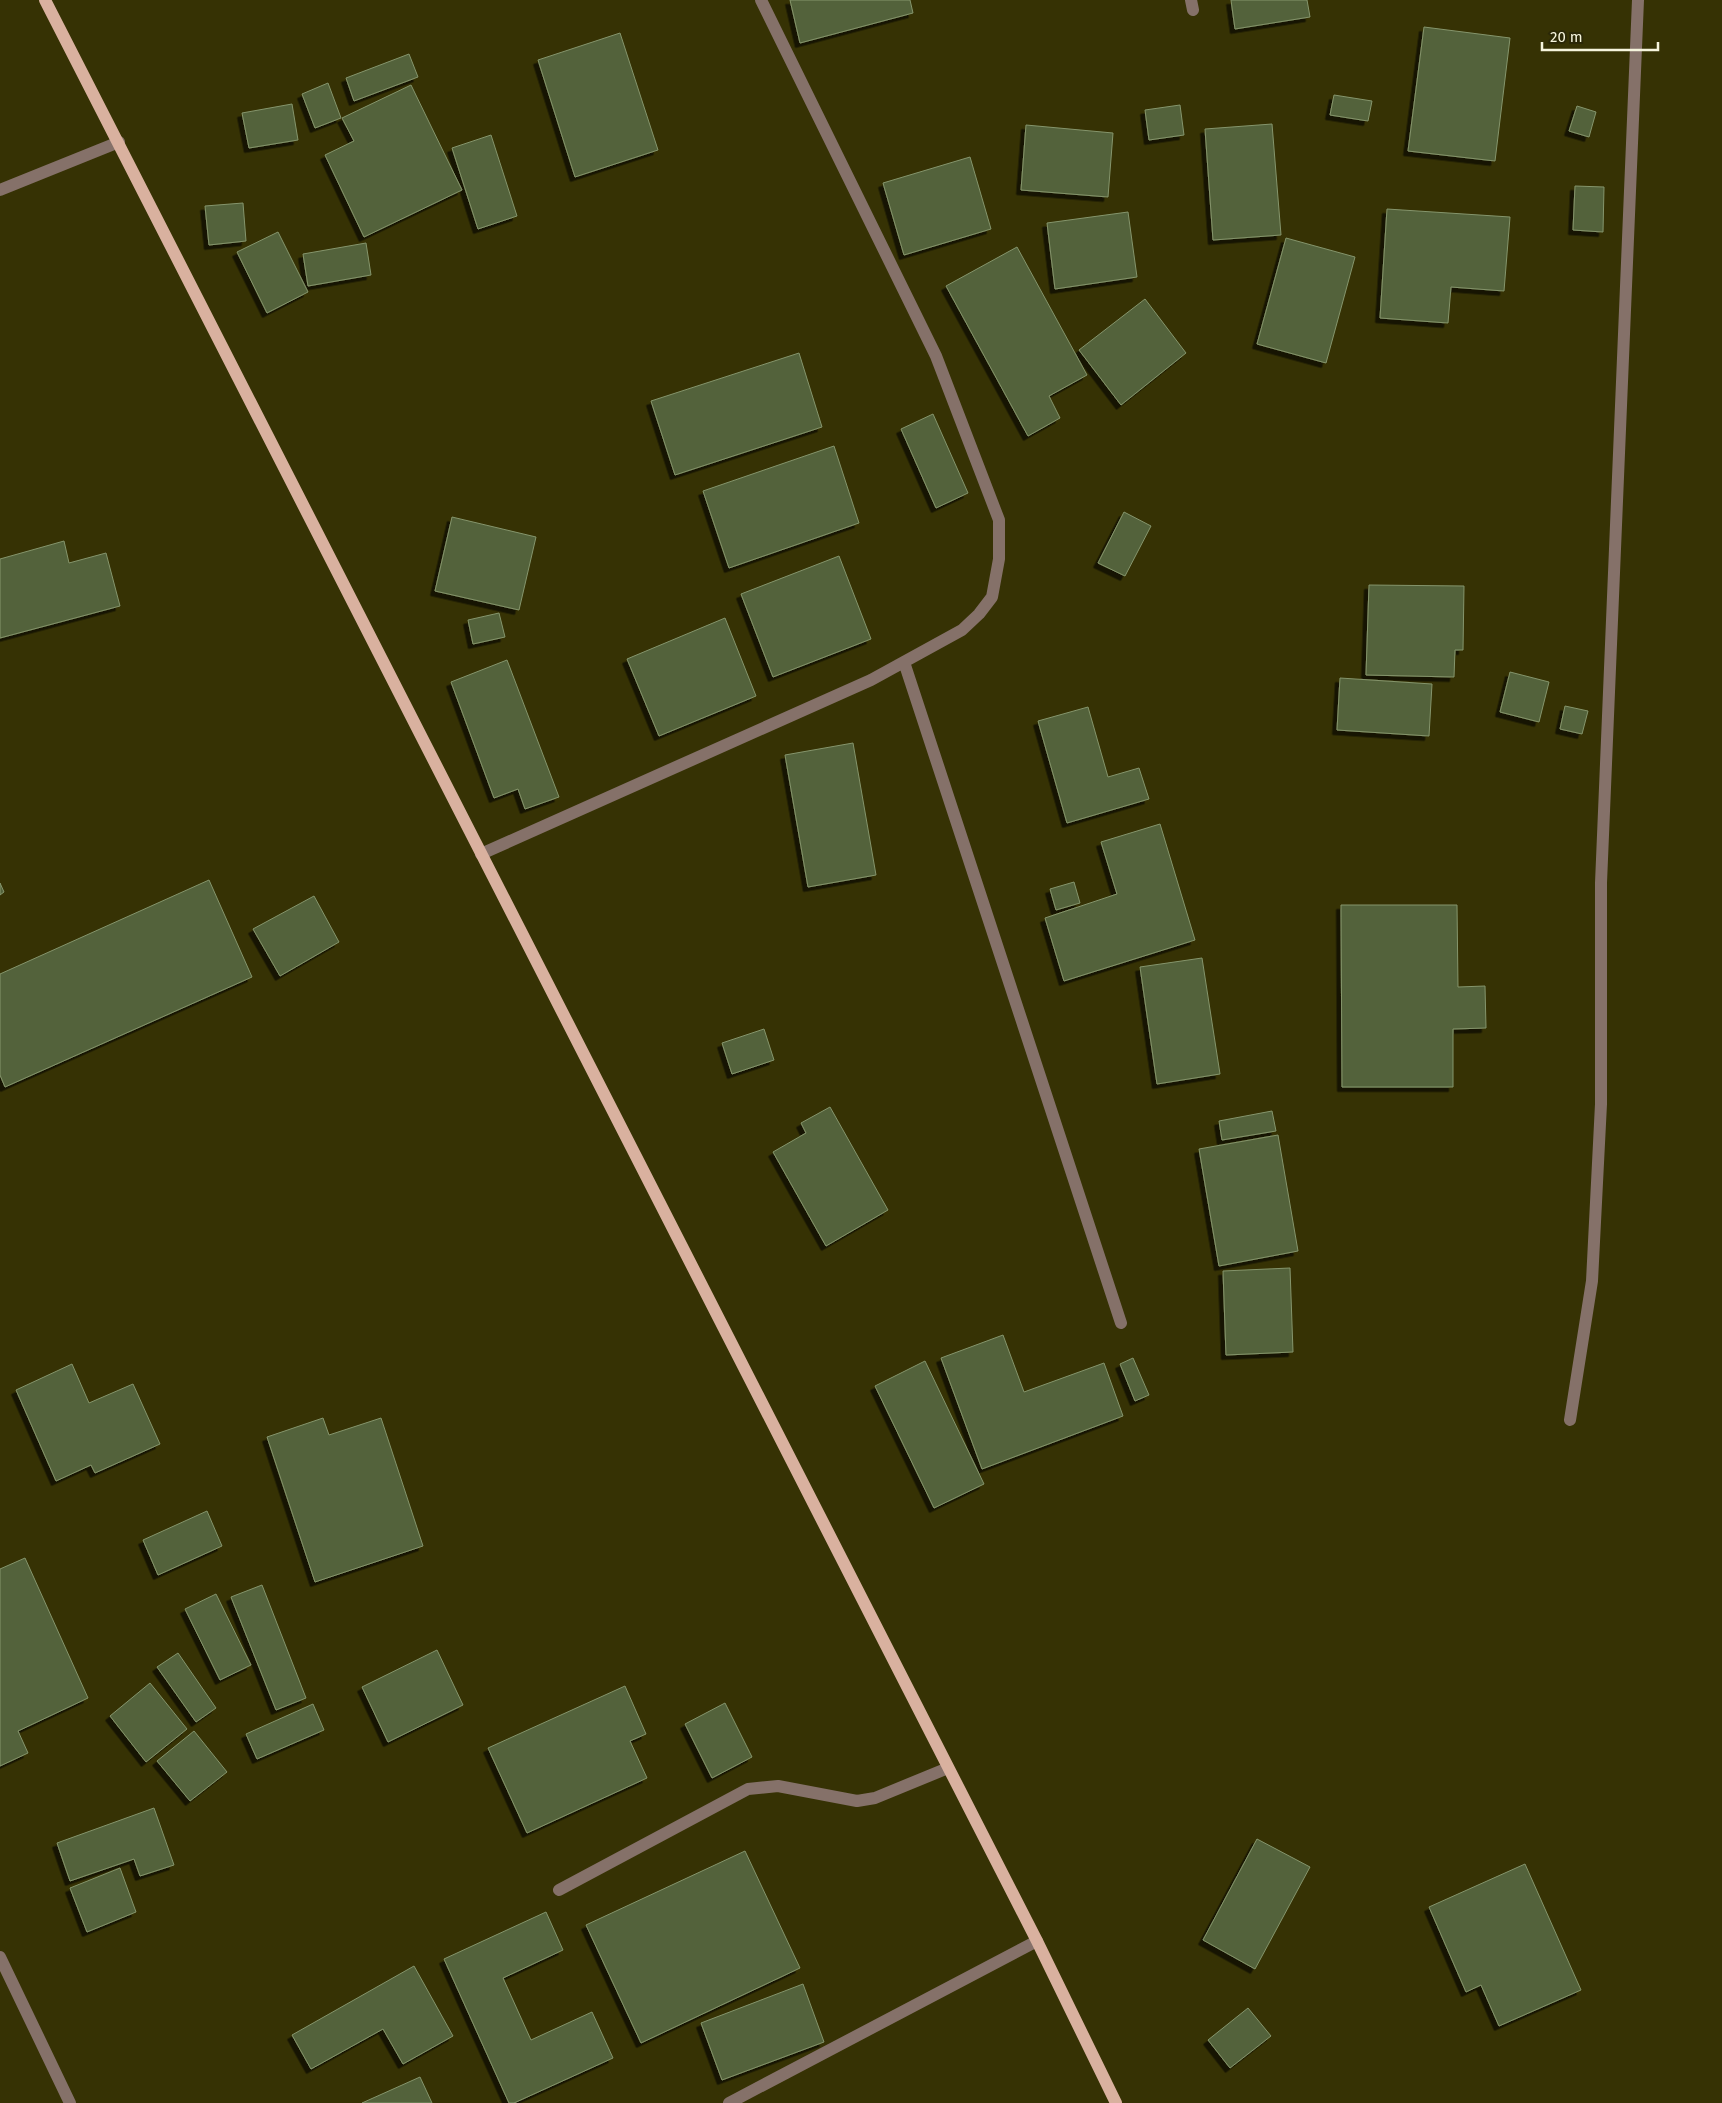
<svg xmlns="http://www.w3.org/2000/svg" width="1722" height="2103" font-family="'Fira Sans',sans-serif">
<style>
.building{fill:#53623b;stroke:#85956c;filter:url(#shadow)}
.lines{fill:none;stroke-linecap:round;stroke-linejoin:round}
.service{stroke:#857169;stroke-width:12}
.minor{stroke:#857169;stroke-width:12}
.primary{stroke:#d9b19f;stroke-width:12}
</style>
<defs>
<filter id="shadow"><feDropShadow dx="-4.5" dy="4.5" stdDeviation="0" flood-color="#0009"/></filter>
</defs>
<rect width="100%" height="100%" fill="#363204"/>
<path class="building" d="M 790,0 L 910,0 L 913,13 L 800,43 Z
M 1231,0 L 1307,0 L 1310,17 L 1235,29 Z
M 1424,27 L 1510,38 L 1495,161 L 1408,151 Z
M 620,33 L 658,150 L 575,177 L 538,60 Z
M 409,54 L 418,77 L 354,101 L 346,78 Z
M 328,83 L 341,118 L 315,128 L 302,94 Z
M 411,85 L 462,190 L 364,237 L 325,155 L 354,141 L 342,118 Z
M 1334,95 L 1372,101 L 1368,121 L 1330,115 Z
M 292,104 L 298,140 L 249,148 L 242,113 Z
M 1180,105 L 1184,135 L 1149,140 L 1145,110 Z
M 1577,106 L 1596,112 L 1589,137 L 1569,131 Z
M 1272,124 L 1281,235 L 1213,240 L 1205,129 Z
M 1026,125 L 1113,133 L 1108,197 L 1021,190 Z
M 491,135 L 517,216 L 478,229 L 452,148 Z
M 970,157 L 991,229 L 904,255 L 883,183 Z
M 1575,186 L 1604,187 L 1603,232 L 1573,230 Z
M 243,203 L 246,241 L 209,245 L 205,206 Z
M 1387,209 L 1510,217 L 1504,291 L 1451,287 L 1448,323 L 1380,318 Z
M 1128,212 L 1137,277 L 1055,289 L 1047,223 Z
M 278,232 L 308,292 L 267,313 L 237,252 Z
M 1286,238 L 1355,257 L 1326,363 L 1257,344 Z
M 366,243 L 371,275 L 308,286 L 303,254 Z
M 1017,247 L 1087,375 L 1049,396 L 1060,418 L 1028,436 L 946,286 Z
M 1145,299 L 1186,353 L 1121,405 L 1079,350 Z
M 799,353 L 822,427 L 675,475 L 651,401 Z
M 933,414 L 968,493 L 936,508 L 901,429 Z
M 834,446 L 859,523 L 729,568 L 703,491 Z
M 1124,512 L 1151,526 L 1125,576 L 1098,563 Z
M 452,517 L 536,537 L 519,610 L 435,591 Z
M 64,541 L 69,563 L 106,553 L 120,606 L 0,638 L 0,559 Z
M 839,556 L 871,639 L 773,677 L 741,594 Z
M 1369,585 L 1464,586 L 1463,650 L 1455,650 L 1454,677 L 1366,675 Z
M 499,613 L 505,637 L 473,644 L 468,620 Z
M 725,618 L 756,696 L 659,736 L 627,659 Z
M 507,660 L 559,797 L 525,809 L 518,789 L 494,798 L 451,682 Z
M 1510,672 L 1549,682 L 1539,722 L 1500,712 Z
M 1340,678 L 1432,684 L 1429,736 L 1337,730 Z
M 1565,706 L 1588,711 L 1582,734 L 1560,729 Z
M 1088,707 L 1108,777 L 1139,768 L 1149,799 L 1067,823 L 1038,721 Z
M 853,743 L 876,875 L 808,887 L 785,755 Z
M 1160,824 L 1195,940 L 1064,981 L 1045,918 L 1117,894 L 1101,842 Z
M 209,880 L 252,977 L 5,1087 L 0,1075 L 0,974 Z
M 1074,882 L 1080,903 L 1056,910 L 1050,889 Z
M 0,883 L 4,892 L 0,895 Z
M 314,896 L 339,942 L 280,976 L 253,929 Z
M 1341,905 L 1457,905 L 1458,987 L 1485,986 L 1486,1028 L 1453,1029 L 1453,1087 L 1342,1087 Z
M 1202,958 L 1220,1074 L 1157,1084 L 1140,967 Z
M 764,1029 L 774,1060 L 732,1074 L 722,1043 Z
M 830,1107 L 888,1210 L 826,1246 L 773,1152 L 806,1133 L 801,1123 Z
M 1272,1111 L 1276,1131 L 1222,1140 L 1219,1121 Z
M 1278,1135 L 1298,1251 L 1219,1266 L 1199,1149 Z
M 1290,1268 L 1293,1352 L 1226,1355 L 1223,1271 Z
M 1003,1335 L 1024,1392 L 1104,1363 L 1123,1416 L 982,1469 L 941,1358 Z
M 1133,1358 L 1149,1395 L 1135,1401 L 1120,1364 Z
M 925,1361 L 984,1484 L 934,1508 L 875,1386 Z
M 72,1364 L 89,1403 L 133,1384 L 160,1444 L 95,1473 L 91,1465 L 56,1481 L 16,1390 Z
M 323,1418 L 329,1435 L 381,1418 L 423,1546 L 315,1582 L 267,1437 Z
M 207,1511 L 222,1546 L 158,1575 L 143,1540 Z
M 25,1558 L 88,1698 L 18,1731 L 28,1753 L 0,1766 L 0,1569 Z
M 262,1585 L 306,1698 L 276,1710 L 231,1597 Z
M 216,1594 L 251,1665 L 220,1680 L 185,1609 Z
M 437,1650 L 463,1705 L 388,1742 L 362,1687 Z
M 178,1653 L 216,1708 L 196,1722 L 157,1667 Z
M 150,1683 L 187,1729 L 146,1762 L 110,1716 Z
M 625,1686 L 646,1734 L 630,1741 L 647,1778 L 527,1833 L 488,1748 Z
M 725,1703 L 752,1757 L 712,1778 L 685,1724 Z
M 313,1704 L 324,1730 L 257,1759 L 246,1734 Z
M 194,1731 L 227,1772 L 190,1801 L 157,1761 Z
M 154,1808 L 174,1865 L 140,1876 L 134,1859 L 70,1881 L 57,1843 Z
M 1257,1839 L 1310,1867 L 1255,1969 L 1203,1940 Z
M 745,1851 L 800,1968 L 641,2043 L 586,1925 Z
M 1525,1864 L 1581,1990 L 1499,2026 L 1481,1985 L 1466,1992 L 1429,1907 Z
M 120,1868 L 136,1912 L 87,1932 L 70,1888 Z
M 546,1912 L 563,1950 L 503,1978 L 531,2040 L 592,2012 L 613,2058 L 514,2103 L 509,2103 L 444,1959 Z
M 414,1966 L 453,2036 L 403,2064 L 383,2029 L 311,2069 L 292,2035 Z
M 803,1984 L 824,2042 L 722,2080 L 701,2023 Z
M 1248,2008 L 1271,2036 L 1230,2068 L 1208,2040 Z
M 420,2077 L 432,2103 L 362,2103 Z"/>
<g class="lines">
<path class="service" d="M 0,190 L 119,142
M 559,1890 L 748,1789 L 778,1786 L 857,1801 L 875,1798 L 948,1768"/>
<path class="minor" d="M 1191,0 L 1193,10
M 904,662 L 1121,1323
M 481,854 L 871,680 L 962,630 L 979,614 L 992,597 L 999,559 L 999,520 L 936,356 L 761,0
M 1570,1420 L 1592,1281 L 1601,1104 L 1601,883 L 1638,0
M 0,1957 L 70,2103
M 729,2103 L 1037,1941"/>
<path class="primary" d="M 45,0 L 1037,1941 L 1116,2103"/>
</g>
<path d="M1542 42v8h116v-8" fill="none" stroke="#f6f5dd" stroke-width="2.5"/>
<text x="1550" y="42" font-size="15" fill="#f6f5dd" stroke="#2b2807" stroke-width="4" paint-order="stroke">20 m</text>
</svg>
